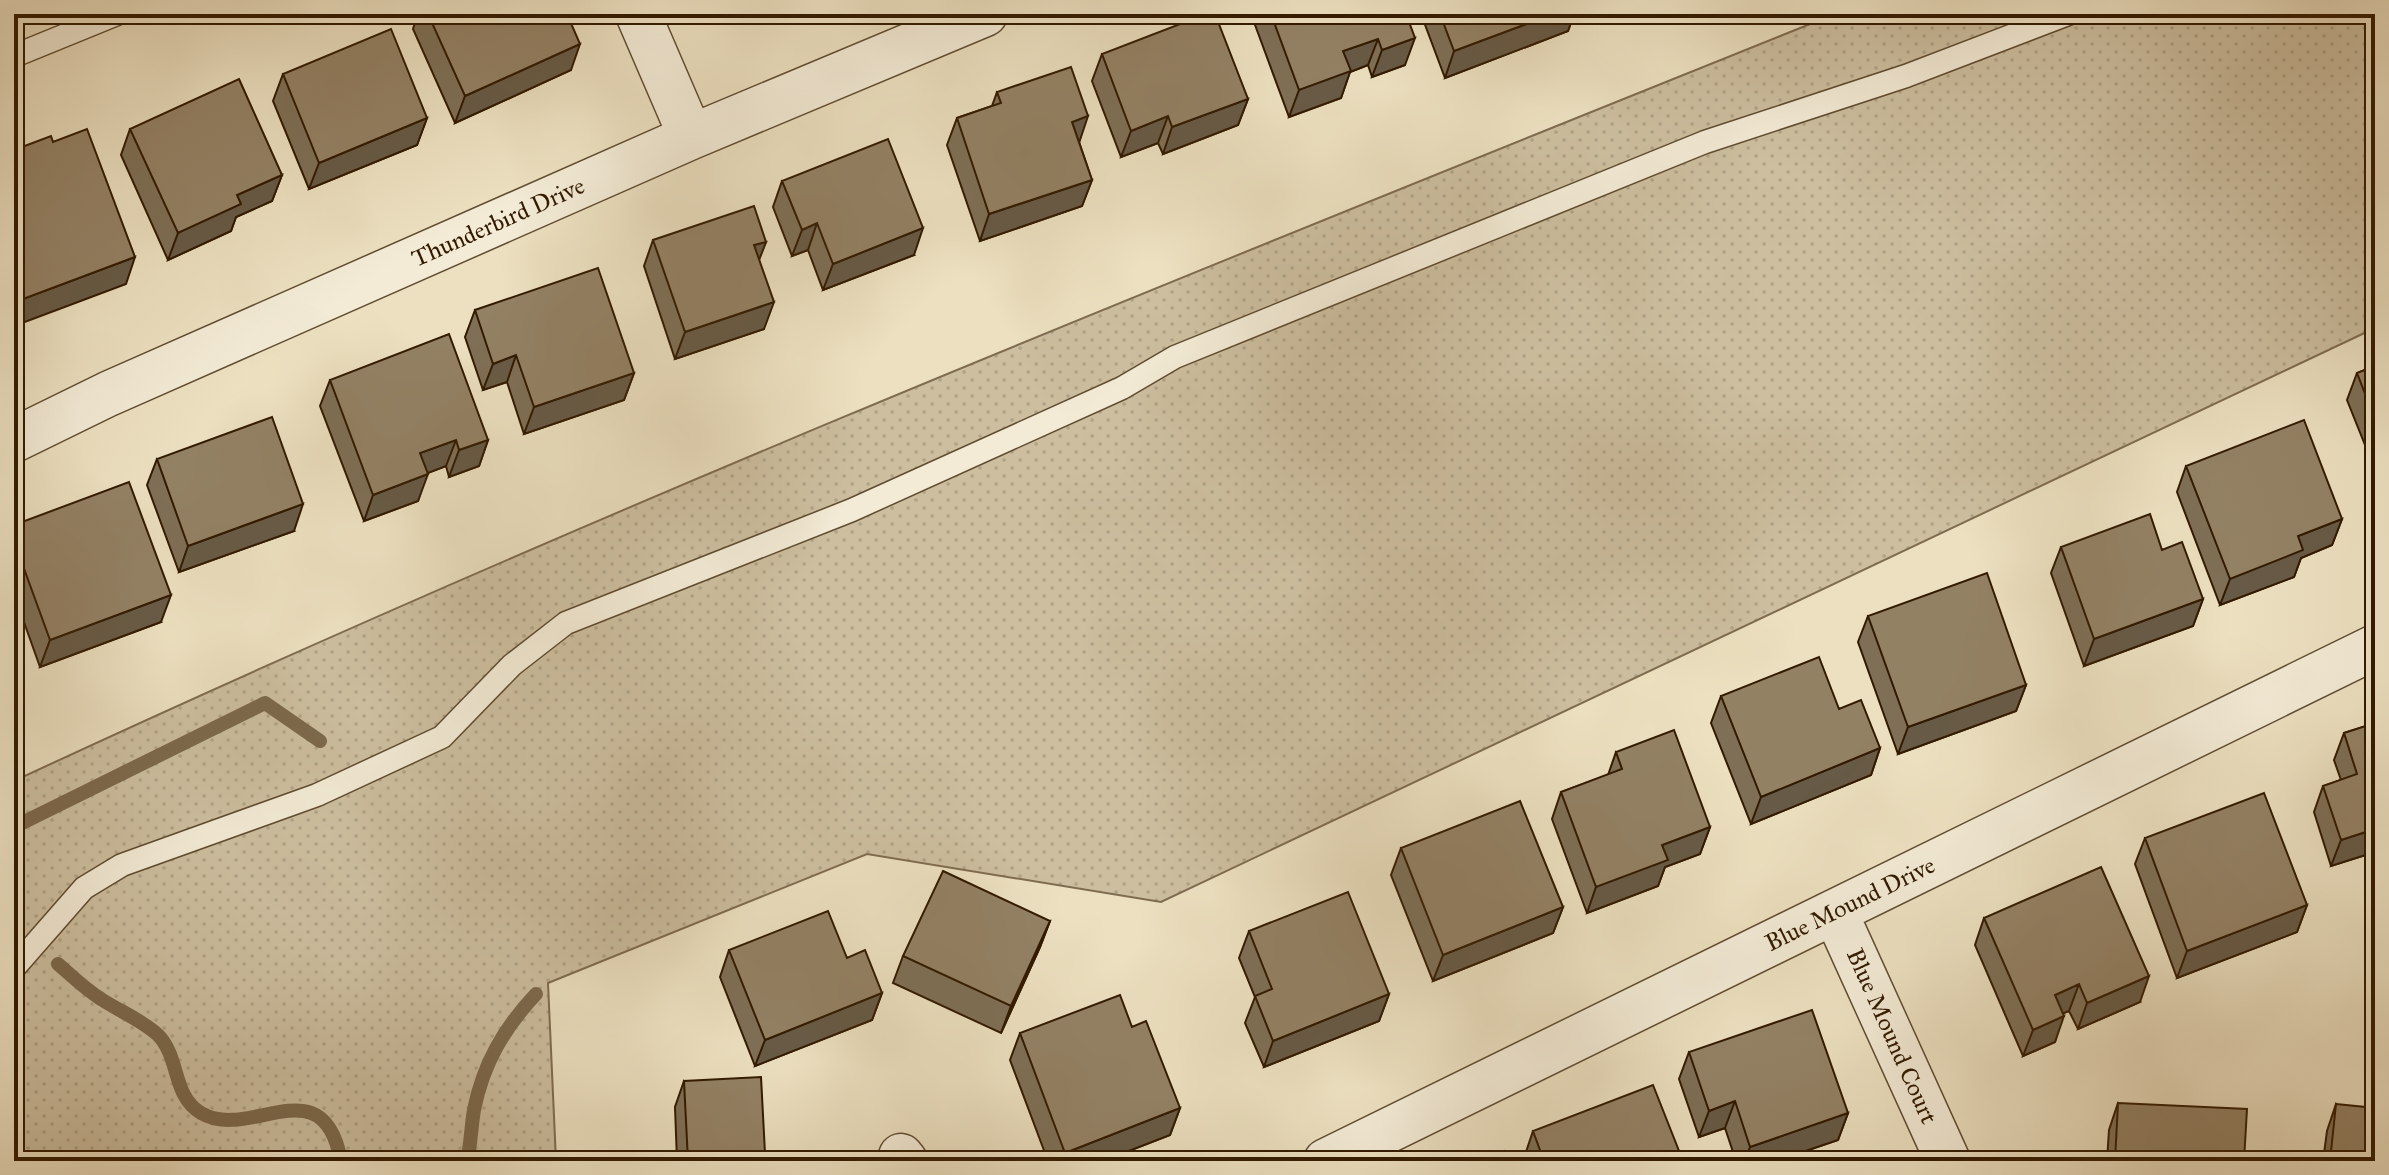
<svg xmlns="http://www.w3.org/2000/svg" width="2389" height="1175" font-family="'IM FELL Great Primer',serif">
<style>
.grass{fill:url(#grass-dots);stroke:#7f6c50;stroke-width:2}
.lines{fill:none;stroke-linecap:round;stroke-linejoin:round}
.stream{stroke:#7c694c;stroke-width:14}
.service-casing{stroke:#604c30;stroke-width:25}
.minor-casing{stroke:#604c30;stroke-width:47}
.service{stroke:#f3ebd6;stroke-width:22}
.minor{stroke:#f3ebd6;stroke-width:44}
.wall{fill:#7e6f56;stroke:#321a00;stroke-width:2}
.shaded-wall{fill:#675a46;stroke:#321a00;stroke-width:2}
.building{fill:#938164;stroke:#321a00;stroke-width:2}
.labels{text-anchor:middle;dominant-baseline:central;stroke-width:8;stroke-linejoin:round;paint-order:stroke}
.street-label{font-size:24px;fill:#321a00;stroke:#f3ebd6}
</style>
<defs>
<pattern id="grass-dots" width="8" height="8" patternUnits="userSpaceOnUse" patternTransform="scale(2)"><rect width="8" height="8" fill="#ccbe9f"/><path d="M2 2h.1M6 6h.1" fill="none" stroke="#b0a387" stroke-width="1.8" stroke-linecap="round"/></pattern>
</defs>
<rect width="100%" height="100%" fill="#ece0c0"/>
<filter id="stains"><feTurbulence type="fractalNoise" baseFrequency=".0025" numOctaves="4"/><feColorMatrix values="0 0 0 0 .2 0 0 0 0 .09 0 0 0 0 .02 0 0 0 .5 -.17"/></filter>
<radialGradient id="worn" r=".72"><stop offset=".6" stop-color="#630" stop-opacity="0"/><stop offset="1" stop-color="#630" stop-opacity=".3"/></radialGradient>
<path class="grass" d="M 1835,14 L 2375,14 L 2375,328 L 1161,902 L 867,854 L 548,983 L 556,1161 L 14,1161 L 14,781 C 611,503 1224,260 1835,14 Z"/>
<g class="lines">
<path class="stream" d="M 14,827 L 265,703 L 320,741
M 58,964 C 72,976 85,989 101,999 C 119,1011 142,1020 158,1035 C 180,1057 172,1096 201,1113 C 250,1142 323,1064 341,1161
M 467,1161 C 471,1144 471,1127 474,1110 C 483,1064 504,1028 536,994"/>
<g class="service-casing">
<path id="service" d="M 14,56 L 117,14
M 14,968 L 84,888 L 122,865 L 317,795 L 442,737 L 512,665 L 566,623 L 852,510 L 1122,388 L 1175,357 L 1705,142 L 1906,76 L 2068,14"/>
</g>
<g class="minor-casing">
<path id="minor" d="M 638,14 L 691,137
M 14,440 L 108,394 L 691,137 L 985,14
M 1835,912 L 1948,1161
M 901,1156 L 905,1161
M 1326,1161 L 2375,647"/>
</g>
<use href="#service" class="service"/>
<use href="#minor" class="minor"/>
</g>
<path class="wall" d="M 418,14 L 567,14 L 571,70 L 455,123 L 413,29 Z
M 1251,14 L 1406,14 L 1405,65 L 1372,77 L 1368,65 L 1350,72 L 1341,98 L 1289,117 Z
M 1421,14 L 1574,14 L 1568,31 L 1445,78 Z
M 1102,54 L 1248,99 L 1238,125 L 1163,154 L 1158,143 L 1121,157 L 1092,81 Z
M 283,74 L 427,118 L 417,145 L 309,189 L 273,101 Z
M 997,92 L 1079,142 L 1092,180 L 1082,206 L 980,241 L 947,145 L 957,118 L 992,106 Z
M 130,129 L 282,175 L 272,201 L 236,217 L 231,231 L 168,260 L 121,155 Z
M 782,181 L 914,255 L 823,290 L 808,250 L 792,256 L 773,207 Z
M 653,240 L 766,242 L 759,259 L 764,329 L 675,359 L 644,266 Z
M 475,310 L 634,373 L 624,400 L 524,434 L 507,382 L 483,390 L 465,337 Z
M 2375,366 L 2375,470 L 2347,400 L 2357,373 Z
M 330,380 L 488,440 L 479,466 L 449,477 L 446,466 L 427,473 L 418,501 L 364,521 L 320,406 Z
M 157,459 L 294,531 L 179,572 L 147,485 Z
M 2186,466 L 2342,519 L 2332,545 L 2301,558 L 2294,577 L 2220,605 L 2177,492 Z
M 14,541 L 161,622 L 40,667 L 14,594 Z
M 2061,547 L 2162,550 L 2203,599 L 2193,626 L 2084,666 L 2051,573 Z
M 1868,616 L 2026,685 L 2016,711 L 1898,754 L 1858,642 Z
M 1721,696 L 1839,709 L 1880,748 L 1871,775 L 1751,824 L 1711,723 Z
M 2375,723 L 2375,852 L 2331,866 L 2314,812 L 2323,786 L 2341,780 L 2334,760 L 2344,733 Z
M 1616,752 L 1710,827 L 1700,854 L 1665,867 L 1658,886 L 1587,913 L 1552,819 L 1561,792 L 1608,775 Z
M 2145,838 L 2307,905 L 2297,932 L 2177,978 L 2135,864 Z
M 1401,848 L 1563,907 L 1553,933 L 1433,981 L 1391,875 Z
M 1984,918 L 2140,1002 L 2078,1029 L 2069,1011 L 2063,1013 L 2055,1042 L 2023,1056 L 1975,945 Z
M 1050,921 L 1040,947 L 1001,1033 L 893,983 L 903,956 Z
M 1249,931 L 1389,994 L 1379,1021 L 1264,1067 L 1245,1023 L 1255,997 L 1239,958 Z
M 729,950 L 847,958 L 882,993 L 872,1020 L 755,1066 L 720,977 Z
M 1020,1033 L 1180,1108 L 1170,1135 L 1103,1161 L 1048,1161 L 1010,1060 Z
M 1689,1052 L 1848,1113 L 1838,1140 L 1776,1161 L 1736,1161 L 1725,1128 L 1699,1137 L 1679,1079 Z
M 684,1081 L 765,1153 L 779,1161 L 677,1161 L 675,1107 Z
M 2118,1103 L 2244,1161 L 2107,1161 L 2109,1130 Z
M 2336,1104 L 2375,1161 L 2323,1161 L 2327,1131 Z
M 1533,1131 L 1683,1161 L 1525,1161 L 1524,1158 Z"/>
<path class="shaded-wall" d="M 1553,14 L 1574,14 L 1568,31 L 1445,78 L 1454,51 Z
M 1415,38 L 1405,65 L 1372,77 L 1382,50 Z
M 1378,39 L 1368,65 L 1350,72 L 1341,98 L 1289,117 L 1299,90 L 1343,51 Z
M 580,44 L 571,70 L 455,123 L 465,96 Z
M 1248,99 L 1238,125 L 1163,154 L 1172,127 Z
M 1088,116 L 1079,143 L 1072,122 Z
M 1168,116 L 1158,143 L 1121,157 L 1131,131 Z
M 427,118 L 417,145 L 309,189 L 319,163 Z
M 282,175 L 272,201 L 236,217 L 231,231 L 168,260 L 178,233 L 237,195 Z
M 1092,180 L 1082,206 L 980,241 L 989,214 Z
M 817,223 L 808,250 L 792,256 L 802,230 Z
M 923,228 L 914,255 L 823,290 L 833,264 Z
M 766,242 L 756,268 L 754,245 Z
M 135,257 L 126,284 L 14,326 L 15,302 Z
M 774,302 L 764,329 L 675,359 L 685,332 Z
M 516,355 L 507,382 L 483,390 L 493,364 Z
M 634,373 L 624,400 L 524,434 L 534,407 Z
M 456,440 L 446,466 L 410,480 L 420,453 Z
M 488,440 L 479,466 L 449,477 L 459,450 Z
M 428,474 L 418,501 L 364,521 L 373,495 Z
M 303,504 L 294,531 L 179,572 L 188,546 Z
M 2342,519 L 2332,545 L 2301,558 L 2294,577 L 2220,605 L 2230,579 L 2298,536 Z
M 171,595 L 161,622 L 40,667 L 50,640 Z
M 2203,599 L 2193,626 L 2084,666 L 2094,639 Z
M 2026,685 L 2016,711 L 1898,754 L 1908,727 Z
M 1880,748 L 1871,775 L 1751,824 L 1761,797 Z
M 1710,827 L 1700,854 L 1665,867 L 1658,886 L 1587,913 L 1596,887 L 1662,845 Z
M 2375,829 L 2375,852 L 2331,866 L 2341,840 Z
M 2307,905 L 2297,932 L 2177,978 L 2187,951 Z
M 1563,907 L 1553,933 L 1433,981 L 1443,955 Z
M 1050,921 L 1040,947 L 1001,1033 L 1011,1006 Z
M 2149,976 L 2140,1002 L 2078,1029 L 2087,1003 Z
M 2079,984 L 2069,1011 L 2045,1021 L 2055,995 Z
M 882,993 L 872,1020 L 755,1066 L 765,1040 Z
M 1389,994 L 1379,1021 L 1264,1067 L 1273,1041 Z
M 2064,1016 L 2055,1042 L 2023,1056 L 2033,1030 Z
M 1735,1101 L 1725,1128 L 1699,1137 L 1709,1111 Z
M 1180,1108 L 1170,1135 L 1103,1161 L 1062,1161 L 1065,1153 Z
M 1848,1113 L 1838,1140 L 1776,1161 L 1745,1161 L 1750,1147 Z"/>
<path class="building" d="M 428,14 L 567,14 L 580,44 L 465,96 Z
M 1206,14 L 1215,14 L 1248,99 L 1172,127 L 1168,116 L 1131,131 L 1102,54 Z
M 1271,14 L 1406,14 L 1415,38 L 1382,50 L 1378,39 L 1343,51 L 1351,71 L 1299,90 Z
M 1440,14 L 1553,14 L 1454,51 Z
M 391,29 L 427,118 L 319,163 L 283,74 Z
M 1071,67 L 1088,116 L 1072,122 L 1092,180 L 989,214 L 957,118 L 1001,103 L 997,92 Z
M 239,79 L 282,175 L 237,195 L 241,204 L 178,233 L 130,129 Z
M 87,129 L 135,257 L 15,302 L 14,299 L 14,150 L 51,136 L 53,142 Z
M 888,139 L 923,228 L 833,264 L 817,223 L 802,230 L 782,181 Z
M 754,206 L 766,242 L 754,245 L 774,302 L 685,332 L 653,240 Z
M 598,268 L 634,373 L 534,407 L 516,355 L 493,364 L 475,310 Z
M 449,334 L 488,440 L 459,450 L 456,440 L 420,453 L 428,474 L 373,495 L 330,380 Z
M 2375,366 L 2375,419 L 2357,373 Z
M 272,417 L 303,504 L 188,546 L 157,459 Z
M 2304,420 L 2342,519 L 2298,536 L 2303,550 L 2230,579 L 2186,466 Z
M 129,482 L 171,595 L 50,640 L 14,541 L 14,525 Z
M 2150,514 L 2162,550 L 2182,542 L 2203,599 L 2094,639 L 2061,547 Z
M 1987,573 L 2026,685 L 1908,727 L 1868,616 Z
M 1819,657 L 1839,709 L 1861,700 L 1880,748 L 1761,797 L 1721,696 Z
M 2375,723 L 2375,829 L 2341,840 L 2323,786 L 2357,774 L 2344,733 Z
M 1674,730 L 1710,827 L 1662,845 L 1668,860 L 1596,887 L 1561,792 L 1622,769 L 1616,752 Z
M 2264,793 L 2307,905 L 2187,951 L 2145,838 Z
M 1520,801 L 1563,907 L 1443,955 L 1401,848 Z
M 2101,867 L 2149,976 L 2087,1003 L 2079,984 L 2055,995 L 2064,1016 L 2033,1030 L 1984,918 Z
M 943,871 L 1050,921 L 1011,1006 L 903,956 Z
M 1348,892 L 1389,994 L 1273,1041 L 1255,996 L 1272,989 L 1249,931 Z
M 828,911 L 847,958 L 865,950 L 882,993 L 765,1040 L 729,950 Z
M 1120,995 L 1132,1027 L 1146,1021 L 1180,1108 L 1065,1153 L 1020,1033 Z
M 1812,1010 L 1848,1113 L 1750,1147 L 1735,1101 L 1709,1111 L 1689,1052 Z
M 761,1077 L 765,1153 L 779,1152 L 779,1161 L 688,1161 L 684,1081 Z
M 1653,1085 L 1683,1161 L 1544,1161 L 1533,1131 Z
M 2118,1103 L 2247,1109 L 2244,1161 L 2115,1161 Z
M 2336,1104 L 2375,1108 L 2375,1161 L 2330,1161 Z
M 1504,1151 L 1508,1161 L 1478,1161 Z"/>
<g class="labels">
<g class="street-label">
<text transform="translate(498 222) rotate(-24)">Thunderbird Drive</text>
<text transform="translate(1850 904) rotate(-26)">Blue Mound Drive</text>
<text transform="translate(1892 1036) rotate(66)">Blue Mound Court</text>
</g>
</g>
<rect width="2389" height="1175" fill="none" stroke="#ece0c0" stroke-width="48"/>
<rect x="16" y="16" width="2357" height="1143" fill="none" stroke="#321a00" stroke-width="4"/>
<rect x="24" y="24" width="2341" height="1127" fill="none" stroke="#321a00" stroke-width="2"/>
<rect width="100%" height="100%" filter="url(#stains)"/>
<rect width="100%" height="100%" fill="url(#worn)"/>
</svg>
